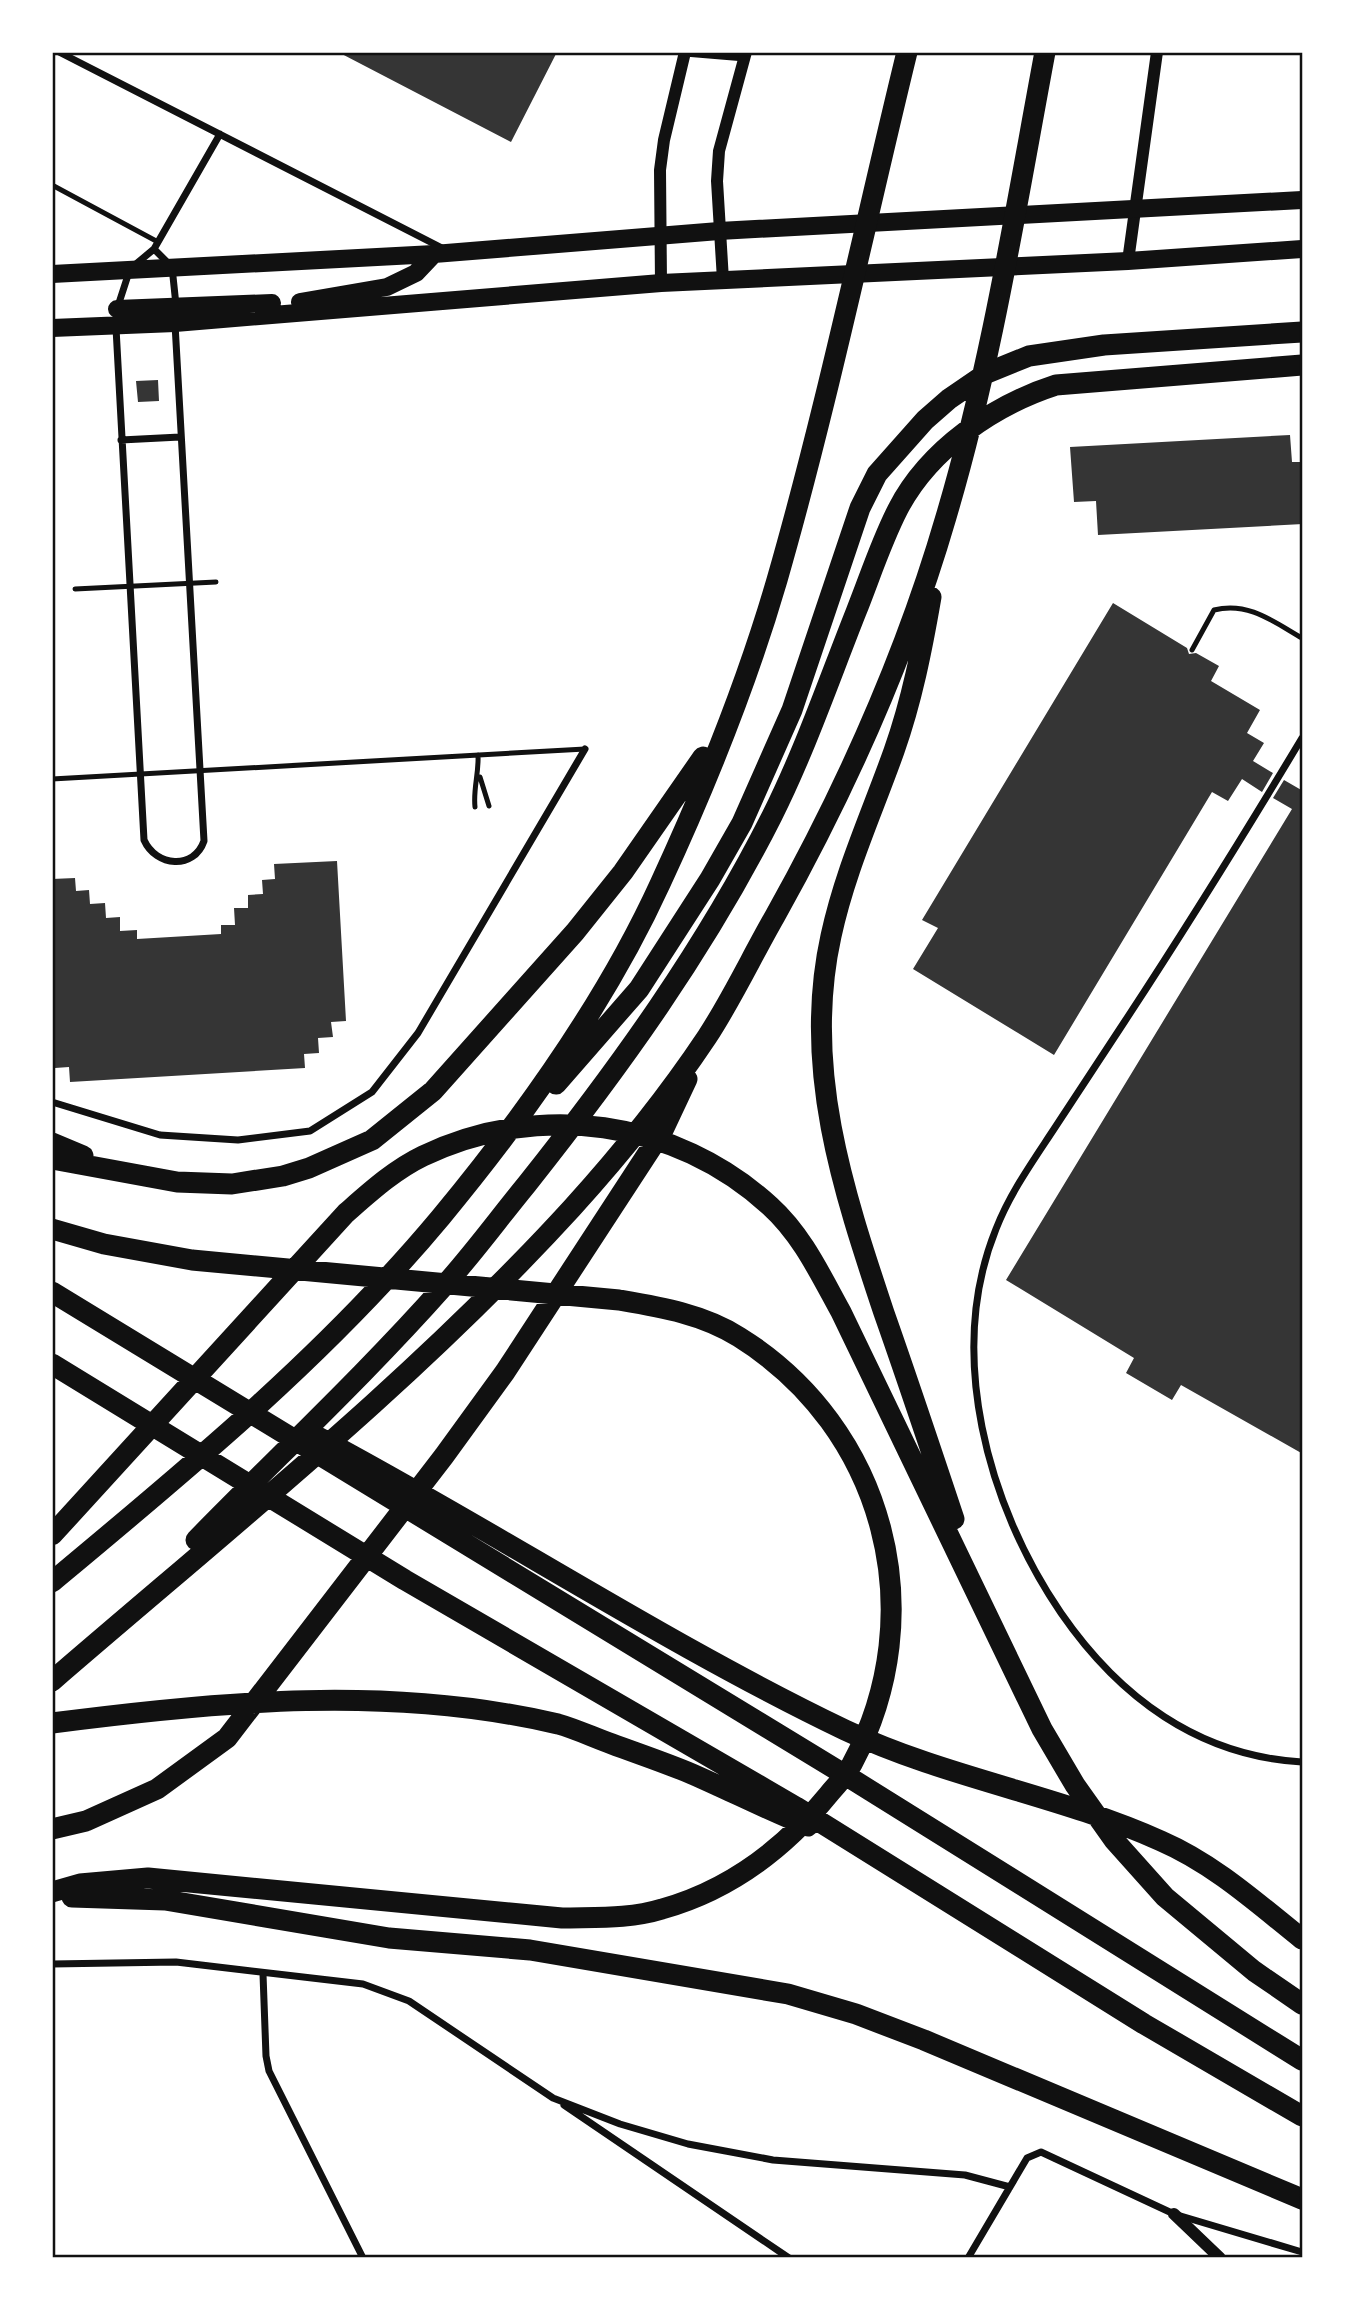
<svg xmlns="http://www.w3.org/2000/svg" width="1355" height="2310" font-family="'Sofia Sans Condensed',sans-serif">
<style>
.building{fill:#353535}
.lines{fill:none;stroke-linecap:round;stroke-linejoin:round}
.service{stroke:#111;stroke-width:5}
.minor{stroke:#111;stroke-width:7}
.tertiary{stroke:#111;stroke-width:12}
.primary{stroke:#111;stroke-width:18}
.motorway{stroke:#111;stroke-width:21}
.neatline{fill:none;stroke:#111;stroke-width:2.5}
</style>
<rect width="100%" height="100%" fill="#fff"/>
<path class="building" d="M 338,52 L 557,52 L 511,142 Z
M 158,380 L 159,401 L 138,402 L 136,381 Z
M 1290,435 L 1292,462 L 1303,462 L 1303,524 L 1098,535 L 1096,501 L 1074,502 L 1070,447 Z
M 1113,603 L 1187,648 L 1189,654 L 1196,653 L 1219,666 L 1211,681 L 1260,710 L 1247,733 L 1264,743 L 1253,761 L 1273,773 L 1262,792 L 1242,779 L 1228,801 L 1212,792 L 1054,1055 L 913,969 L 938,928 L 922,920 Z
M 1284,780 L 1303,791 L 1303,1454 L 1181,1385 L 1172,1400 L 1126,1373 L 1134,1358 L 1006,1280 L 1292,809 L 1273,798 Z
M 337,861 L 346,1021 L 331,1022 L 333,1037 L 318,1038 L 319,1053 L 304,1054 L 305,1068 L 70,1082 L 69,1067 L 55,1068 L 52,1054 L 52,879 L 75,878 L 76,891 L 89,890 L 90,904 L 105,903 L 106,918 L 120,917 L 120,931 L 137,930 L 137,939 L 221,934 L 221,925 L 235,925 L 234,908 L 248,908 L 248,895 L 263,894 L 262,880 L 275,879 L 274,864 Z"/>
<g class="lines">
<path class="service" d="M 52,185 L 158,242
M 75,589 L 216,582
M 1192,650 L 1214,610 C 1248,601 1274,622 1302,638
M 480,777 L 489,806
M 52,779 L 585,749
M 475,807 C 473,789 479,773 478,755"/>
<path class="minor" d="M 59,52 L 444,249
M 685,53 L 745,58
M 154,249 L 172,267 L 176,305
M 117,309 L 130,269 L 154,249 L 220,134
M 116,328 L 144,840 C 156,867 194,870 204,841 L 175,324
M 121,440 L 180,437
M 1302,738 C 1245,833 1186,928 1125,1021 C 1101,1057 1078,1093 1054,1129 C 1033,1161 1010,1193 996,1229 C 946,1353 987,1505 1061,1613 C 1119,1697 1198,1756 1302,1762
M 52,1102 L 160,1135 L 238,1140 L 310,1131 L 372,1092 L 418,1033 L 585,749
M 52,1964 L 176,1962 L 363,1984 L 409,2001 L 553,2098 L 620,2124 L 688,2144 L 773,2160 L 965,2175 L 1010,2187
M 263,1974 L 266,2056 L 269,2071 L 363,2258
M 564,2105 L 789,2258
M 968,2258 L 1027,2158 L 1041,2152 L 1174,2214 L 1302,2252"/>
<path class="tertiary" d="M 1128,261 L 1157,52
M 723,280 L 717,181 L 719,151 L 746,52
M 661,283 L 660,170 L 664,140 L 685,52
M 1174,2214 L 1220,2258"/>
<path class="primary" d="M 52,274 L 434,254 L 719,231 L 1302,200
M 300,302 L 387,287 L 416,273 L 434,254
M 117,309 L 272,303
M 52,328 L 175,323 L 661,283 L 1128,261 L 1302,249"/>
<path class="motorway" d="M 931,597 C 922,649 912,700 894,751 C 872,813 845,871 831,936 C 802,1067 843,1190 884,1313 C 908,1381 931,1450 954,1519
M 556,1084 L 639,989 L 710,879 L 742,823 L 792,710 L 860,508 L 877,474 L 925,420 L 949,399 L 987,373 L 1029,356 L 1104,345 L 1302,332
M 52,1143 L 83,1156
M 52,1159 L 177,1182 L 232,1184 L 283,1176 L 309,1168 L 372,1140 L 433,1091 L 575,932 L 623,872 L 703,757
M 52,1229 L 104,1244 L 192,1260 L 619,1300 C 660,1307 703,1314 739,1337 C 885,1428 933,1613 852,1764 C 847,1775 837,1784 829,1794 C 785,1848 730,1890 662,1909 C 630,1919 595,1917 562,1918 L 148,1878 L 80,1884 L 52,1892
M 52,1292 L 855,1781 L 1302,2060
M 52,1364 L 405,1580 L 796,1807 L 1144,2024 L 1302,2116
M 318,1437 C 495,1531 664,1643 845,1730 C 946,1778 1059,1795 1161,1841 C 1214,1864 1257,1903 1302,1939
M 52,1535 L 346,1213 C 370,1192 394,1170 423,1156 C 538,1101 675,1119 770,1206 C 802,1235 820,1274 841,1312 L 1042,1729 L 1075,1785 L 1114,1840 L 1165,1897 L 1254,1971 L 1302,2004
M 196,1540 C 278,1456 365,1375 443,1287 C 473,1254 499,1218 527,1184 C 619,1068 705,949 772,816 C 805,750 829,680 856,612 C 870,577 881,542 898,509 C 929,449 994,405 1056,385 L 1302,365
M 52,1582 C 189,1468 327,1354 441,1217 C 522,1119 607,1000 660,884 C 705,787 747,683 777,580 C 827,406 864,228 907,52
M 52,1681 C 229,1528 414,1381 572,1208 C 620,1155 667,1097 707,1037 C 732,999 752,956 775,916 C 846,789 905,658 946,517 C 991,366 1016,207 1045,52
M 52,1723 C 221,1701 391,1685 558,1724 C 576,1729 595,1738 612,1744 C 639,1754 666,1763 692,1774 C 731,1791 768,1810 808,1826
M 52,1829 L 86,1821 L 157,1789 L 227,1738 L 444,1456 L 505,1372 L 663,1130 L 687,1079
M 72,1897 L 165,1900 L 389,1938 L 530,1950 L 788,1994 L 856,2014 L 924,2040 L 1302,2199"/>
</g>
<rect width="1355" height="2310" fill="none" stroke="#ffffff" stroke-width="108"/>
<rect x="54" y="54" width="1247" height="2202" class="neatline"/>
</svg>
